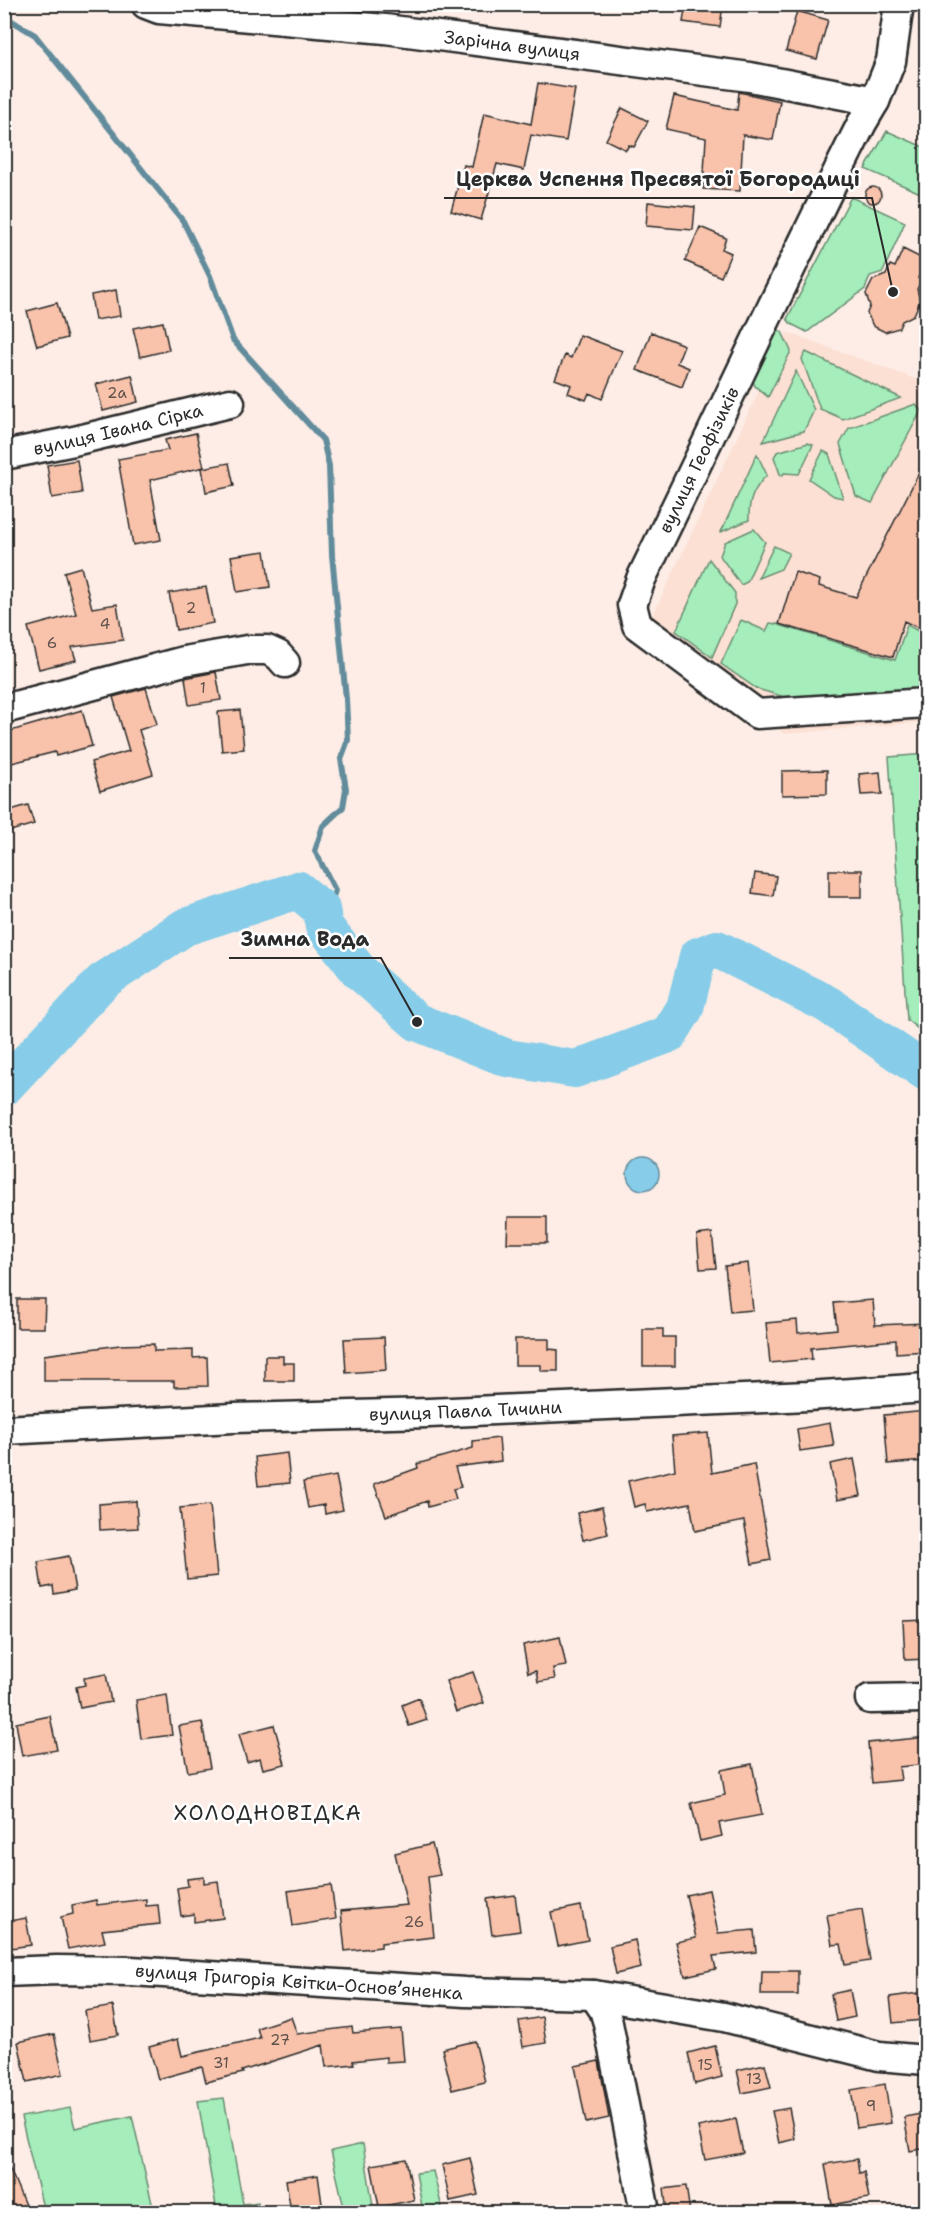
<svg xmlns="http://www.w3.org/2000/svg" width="931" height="2217" font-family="'Shantell Sans',sans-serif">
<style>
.built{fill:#fce0d4}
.green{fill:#a5edba;stroke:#688c72;stroke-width:1.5}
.water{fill:#87cce8;stroke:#628c9c;stroke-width:1.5}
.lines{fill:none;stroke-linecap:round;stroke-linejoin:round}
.stream{stroke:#628c9c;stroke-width:6}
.river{stroke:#87cce8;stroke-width:38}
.building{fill:#f8c2ab;stroke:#2b2b2b;stroke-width:1.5}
.minor-casing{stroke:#2b2b2b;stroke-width:33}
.minor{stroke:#fff;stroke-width:28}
.labels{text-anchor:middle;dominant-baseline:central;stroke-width:5;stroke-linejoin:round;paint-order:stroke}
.number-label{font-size:15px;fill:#5e514b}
.street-label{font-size:18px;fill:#2b2b2b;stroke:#fff}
.quarter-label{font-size:21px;letter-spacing:1.5px;fill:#2b2b2b;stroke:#fff}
.leader{fill:none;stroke:#2b2b2b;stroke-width:2}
.callout-dot{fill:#2b2b2b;stroke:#fff;stroke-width:2}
.callout-label{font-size:20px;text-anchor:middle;font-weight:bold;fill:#2b2b2b;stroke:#fff;stroke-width:5;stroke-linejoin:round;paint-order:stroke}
</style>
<rect width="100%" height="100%" fill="#fdede6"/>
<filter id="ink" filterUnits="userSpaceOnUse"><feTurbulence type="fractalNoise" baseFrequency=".0167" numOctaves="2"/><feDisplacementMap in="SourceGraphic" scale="12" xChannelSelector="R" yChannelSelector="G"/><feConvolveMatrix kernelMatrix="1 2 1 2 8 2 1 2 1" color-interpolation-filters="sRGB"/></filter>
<g filter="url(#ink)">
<path class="built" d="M 787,332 L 926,383 L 926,722 L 784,734 L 651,619 Z"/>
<path class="green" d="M 887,131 L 926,148 L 925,195 L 865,169 Z
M 851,197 L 905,222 L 883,272 L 870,276 L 865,289 L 807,332 L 791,324 L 787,319 Z
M 775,328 L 782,332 L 791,351 L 768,397 L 755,386 L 752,379 Z
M 806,352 L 901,398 L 843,419 L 820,409 L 802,359 Z
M 796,371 L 814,410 L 804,431 L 763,442 Z
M 916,404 L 921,411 L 872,503 L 856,496 L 840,444 L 849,428 Z
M 808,443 L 813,445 L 799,474 L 784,473 L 782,476 L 780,474 L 774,457 L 777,452 Z
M 823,451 L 829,454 L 843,498 L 834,496 L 809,479 Z
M 757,454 L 767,475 C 754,488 748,501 749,520 L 721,532 Z
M 754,529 L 765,542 L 747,582 L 741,585 L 720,556 L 725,542 Z
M 774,546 L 789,553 L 781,569 L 758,578 Z
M 709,559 L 735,593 L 735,604 L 712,657 L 676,631 Z
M 741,620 L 766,631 L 770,623 L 776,624 L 895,660 L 907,625 L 926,635 L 926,696 L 786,704 L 785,697 L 757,689 L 721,664 Z
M 926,754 L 926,1035 L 907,1020 L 889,757 Z
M 224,2098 L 243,2204 L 258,2202 L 260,2212 L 217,2212 L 198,2101 Z
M 70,2108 L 75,2128 L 132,2116 L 154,2212 L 44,2212 L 21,2117 Z
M 363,2144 L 374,2212 L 345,2212 L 331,2151 Z
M 433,2171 L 443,2212 L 423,2212 L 416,2173 Z"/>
<path class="water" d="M627 1174a16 16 0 1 1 32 0a16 16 0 1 1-32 0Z"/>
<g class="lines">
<path class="stream" d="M 4,16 L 35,35 L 183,221 L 210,276 L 233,340 L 323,440 L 329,466 L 332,555 L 346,699 L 348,740 L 341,759 L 346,789 L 343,807 L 323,826 L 315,851 L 335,890 L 324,926"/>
<path class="river" d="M 4,1087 L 103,981 L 185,927 L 298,890 L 321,909 L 324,926 L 359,971 L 417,1022 L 507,1058 L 575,1069 L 669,1034 L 685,1008 L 698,956 L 717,949 L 827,1004 L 926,1072"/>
</g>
<path class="building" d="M 686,4 L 723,4 L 720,27 L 683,22 Z
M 797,11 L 828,20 L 817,59 L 786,51 Z
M 538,83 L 575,89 L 566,141 L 531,135 L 524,170 L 497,164 L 481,220 L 451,211 L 464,165 L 472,167 L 484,113 L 531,124 Z
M 739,92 L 780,101 L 773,140 L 743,135 L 740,191 L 703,189 L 706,138 L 666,129 L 674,96 L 737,110 Z
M 622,108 L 648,121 L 634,147 L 629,145 L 626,150 L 606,140 Z
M865 195a8 8 0 1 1 16 0a8 8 0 1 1-16 0Z
M 648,202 L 695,207 L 693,230 L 646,226 Z
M 700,227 L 726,238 L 722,249 L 731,253 L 721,277 L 685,261 Z
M 903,249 L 927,261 L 918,278 L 922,280 L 917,289 L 920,301 L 914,315 L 902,321 L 899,328 L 885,332 L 873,326 L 867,313 L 870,306 L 866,294 L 873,280 L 886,275 L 890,265 L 895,267 Z
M 116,290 L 120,316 L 95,320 L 91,295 Z
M 57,303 L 67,338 L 37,346 L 27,311 Z
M 163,322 L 169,350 L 140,357 L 133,328 Z
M 651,332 L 684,345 L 677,363 L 689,368 L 682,387 L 637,370 Z
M 580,335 L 622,351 L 602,399 L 589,393 L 586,400 L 568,393 L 571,385 L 555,379 L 565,355 L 571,358 Z
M 132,375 L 138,402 L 103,411 L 96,384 Z
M 196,433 L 204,467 L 150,480 L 161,540 L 133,545 L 118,459 L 168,450 L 165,440 Z
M 927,457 L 927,632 L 904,621 L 893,657 L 779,624 L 795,572 L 820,580 L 819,586 L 856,597 Z
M 77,460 L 82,493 L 52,498 L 47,465 Z
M 229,463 L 234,486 L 206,492 L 202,468 Z
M 265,551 L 270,587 L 237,592 L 231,556 Z
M 81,567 L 92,608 L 117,604 L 123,640 L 72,647 L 76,660 L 39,669 L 28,627 L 76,614 L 64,572 Z
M 206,587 L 213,623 L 176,630 L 169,593 Z
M 216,672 L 221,700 L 189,705 L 185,678 Z
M 146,688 L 157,724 L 139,730 L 153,774 L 100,791 L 91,762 L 129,751 L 113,697 Z
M 82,710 L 92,746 L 56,756 L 55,752 L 4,765 L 4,733 Z
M 240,710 L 244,749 L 222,751 L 218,712 Z
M 827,770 L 827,794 L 782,795 L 782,771 Z
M 880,772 L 882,794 L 861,795 L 859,774 Z
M 28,805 L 34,824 L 4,833 L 4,812 Z
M 829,870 L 862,870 L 862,897 L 829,897 Z
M 755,873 L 776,876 L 773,896 L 752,893 Z
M 508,1217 L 547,1217 L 547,1243 L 507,1243 Z
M 712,1233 L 716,1268 L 700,1269 L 697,1235 Z
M 748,1263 L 753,1310 L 730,1312 L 725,1266 Z
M 17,1299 L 45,1299 L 44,1328 L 17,1328 Z
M 873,1300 L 875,1325 L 927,1323 L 927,1351 L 896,1353 L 896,1340 L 811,1348 L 812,1359 L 770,1363 L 766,1323 L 797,1320 L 798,1333 L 837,1329 L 834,1303 Z
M 643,1329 L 663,1329 L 663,1337 L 675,1337 L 675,1366 L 643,1366 Z
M 384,1337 L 386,1370 L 346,1373 L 344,1339 Z
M 515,1339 L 549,1339 L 549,1349 L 558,1350 L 558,1371 L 541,1371 L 541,1365 L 515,1365 Z
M 154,1344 L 154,1351 L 193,1350 L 193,1358 L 207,1357 L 208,1386 L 174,1387 L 174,1381 L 44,1381 L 44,1355 L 120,1345 Z
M 265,1356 L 283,1356 L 283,1363 L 294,1363 L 294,1381 L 265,1381 Z
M 927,1411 L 927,1439 L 923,1439 L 925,1461 L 888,1464 L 884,1415 Z
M 830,1423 L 834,1446 L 800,1451 L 797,1429 Z
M 708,1433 L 712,1473 L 754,1464 L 771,1560 L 752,1564 L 744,1521 L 695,1531 L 690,1503 L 647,1512 L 645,1504 L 634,1507 L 628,1481 L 675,1470 L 672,1436 Z
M 499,1438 L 501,1461 L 455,1467 L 461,1487 L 453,1489 L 456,1499 L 428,1507 L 427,1501 L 386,1516 L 374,1484 L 418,1468 L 417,1464 L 473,1448 L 473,1441 Z
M 287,1453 L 290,1483 L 258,1486 L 255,1457 Z
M 854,1459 L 861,1496 L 837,1500 L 830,1464 Z
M 336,1476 L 343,1510 L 325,1514 L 324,1505 L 308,1508 L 303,1482 Z
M 136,1501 L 138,1528 L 100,1530 L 99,1504 Z
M 210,1505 L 217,1576 L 187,1579 L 180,1508 Z
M 602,1507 L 608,1534 L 583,1540 L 577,1513 Z
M 69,1556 L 75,1590 L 54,1594 L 53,1586 L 42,1588 L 38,1562 Z
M 927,1620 L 927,1659 L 905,1660 L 903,1621 Z
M 560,1637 L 566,1666 L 553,1668 L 555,1679 L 538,1682 L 536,1671 L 528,1673 L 523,1645 Z
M 473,1672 L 484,1703 L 456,1712 L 446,1681 Z
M 106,1674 L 111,1702 L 80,1708 L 76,1687 L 85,1685 L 84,1678 Z
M 167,1695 L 172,1735 L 141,1739 L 136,1700 Z
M 419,1698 L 427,1720 L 409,1726 L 402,1705 Z
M 50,1716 L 57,1750 L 22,1756 L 16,1723 Z
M 202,1722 L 210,1768 L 188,1772 L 179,1726 Z
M 274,1725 L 285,1764 L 263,1769 L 260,1758 L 247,1762 L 239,1734 Z
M 927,1737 L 927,1764 L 899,1767 L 901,1780 L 872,1783 L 868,1743 Z
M 752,1764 L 762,1815 L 719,1823 L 722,1836 L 700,1841 L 691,1803 L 725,1795 L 721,1770 Z
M 432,1844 L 440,1875 L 428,1877 L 434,1937 L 381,1943 L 381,1947 L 345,1951 L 341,1911 L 407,1905 L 395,1853 Z
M 204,1877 L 204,1883 L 218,1881 L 223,1918 L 194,1922 L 194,1914 L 181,1916 L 177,1888 L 188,1886 L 187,1879 Z
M 331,1885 L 336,1919 L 293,1926 L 288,1891 Z
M 709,1890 L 718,1933 L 754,1930 L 756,1952 L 713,1956 L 716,1969 L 685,1976 L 676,1942 L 696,1938 L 686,1895 Z
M 515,1895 L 520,1931 L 492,1935 L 487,1899 Z
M 146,1899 L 146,1906 L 158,1905 L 160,1924 L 102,1930 L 105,1942 L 68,1949 L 61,1917 L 73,1914 L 72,1905 L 96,1900 L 97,1905 Z
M 581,1906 L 588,1940 L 558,1946 L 551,1912 Z
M 862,1909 L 870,1961 L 845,1965 L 841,1944 L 832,1945 L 827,1915 Z
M 26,1918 L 31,1945 L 4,1949 L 4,1922 Z
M 635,1940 L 641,1968 L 616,1974 L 610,1946 Z
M 762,1971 L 798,1971 L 798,1995 L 761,1995 Z
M 850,1990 L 855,2017 L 836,2021 L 831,1994 Z
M 918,1993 L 922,2020 L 893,2023 L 890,1997 Z
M 113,2006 L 118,2035 L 90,2040 L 85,2011 Z
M 291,2017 L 297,2034 L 352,2027 L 353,2033 L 401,2029 L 404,2061 L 386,2062 L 386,2057 L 353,2061 L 354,2064 L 326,2067 L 323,2045 L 242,2071 L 243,2073 L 206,2082 L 202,2067 L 158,2079 L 149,2047 L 178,2039 L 182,2056 L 260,2038 L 257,2028 Z
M 542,2017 L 546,2043 L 523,2047 L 519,2021 Z
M 54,2034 L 63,2074 L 27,2082 L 18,2042 Z
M 475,2041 L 485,2082 L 452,2090 L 442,2049 Z
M 715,2046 L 722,2077 L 695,2084 L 688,2053 Z
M 599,2061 L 609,2118 L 586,2123 L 575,2066 Z
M 765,2064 L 771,2087 L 742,2093 L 737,2070 Z
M 885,2084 L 891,2123 L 857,2128 L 851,2090 Z
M 789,2108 L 795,2139 L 779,2143 L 772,2111 Z
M 927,2113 L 927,2148 L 910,2151 L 904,2117 Z
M 736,2119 L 743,2153 L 705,2160 L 698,2127 Z
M 4,2155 L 25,2205 L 6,2212 L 4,2212 Z
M 470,2158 L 478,2195 L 450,2201 L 442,2165 Z
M 406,2159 L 414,2200 L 379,2207 L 371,2165 Z
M 857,2159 L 859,2173 L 864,2172 L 869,2198 L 832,2205 L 825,2164 Z
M 318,2175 L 323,2211 L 291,2212 L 286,2180 Z
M 686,2186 L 690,2212 L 667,2212 L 664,2189 Z"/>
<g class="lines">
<g class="minor-casing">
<g id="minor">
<path id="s1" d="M 146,4 L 159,9 L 385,29 L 750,77 L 875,101"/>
<path d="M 899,4 L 891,61 L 875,101 L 862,123 C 786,274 715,428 641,579 L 632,605 L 637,625 L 757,714 L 926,703"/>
<path id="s2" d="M 4,455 L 74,441 L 230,403"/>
<path d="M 4,709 L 184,661 L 247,650 L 267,650 L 278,655 L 285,663"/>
<path id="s3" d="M 4,1430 L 233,1418 L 429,1413 L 808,1396 L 926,1388"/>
<path d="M 870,1699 L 926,1698"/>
<path d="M 4,1972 L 57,1970 L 131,1971 L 465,1992 L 594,1995 L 724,2017 L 879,2056 L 926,2060"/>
<path d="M 594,1995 L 604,2010 L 608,2023 L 645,2212"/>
</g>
</g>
<use href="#minor" class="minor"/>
</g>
</g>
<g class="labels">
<g class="number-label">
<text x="117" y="393">2а</text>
<text x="191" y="608">2</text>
<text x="105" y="624">4</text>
<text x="52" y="643">6</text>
<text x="203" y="688">1</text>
<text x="414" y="1922">26</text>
<text x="280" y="2040">27</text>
<text x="221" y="2063">31</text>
<text x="705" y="2065">15</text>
<text x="754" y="2079">13</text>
<text x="871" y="2106">9</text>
</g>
<g class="street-label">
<text stroke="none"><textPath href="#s1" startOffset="369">Зарічна вулиця</textPath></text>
<text stroke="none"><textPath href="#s2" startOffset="117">вулиця Івана Сірка</textPath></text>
<text transform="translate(699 460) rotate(-64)">вулиця Геофізиків</text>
<text stroke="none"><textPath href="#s3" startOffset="462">вулиця Павла Тичини</textPath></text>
<text transform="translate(299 1982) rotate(4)">вулиця Григорія Квітки-Основʼяненка</text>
</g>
<g class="quarter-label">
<text x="268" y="1813">ХОЛОДНОВІДКА</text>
</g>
</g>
<path class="leader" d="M893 292L872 198H444M417 1022L381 958H229"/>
<g class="callout-dot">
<circle cx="893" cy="292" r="6"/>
<circle cx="417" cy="1022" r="6"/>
</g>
<g class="callout-label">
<text x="658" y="186">Церква Успення Пресвятої Богородиці</text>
<text x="305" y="946">Зимна Вода</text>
</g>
<rect width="931" height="2217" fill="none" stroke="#fff" stroke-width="24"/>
<rect x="12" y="12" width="907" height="2193" fill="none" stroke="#2b2b2b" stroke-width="2" filter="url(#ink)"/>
</svg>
